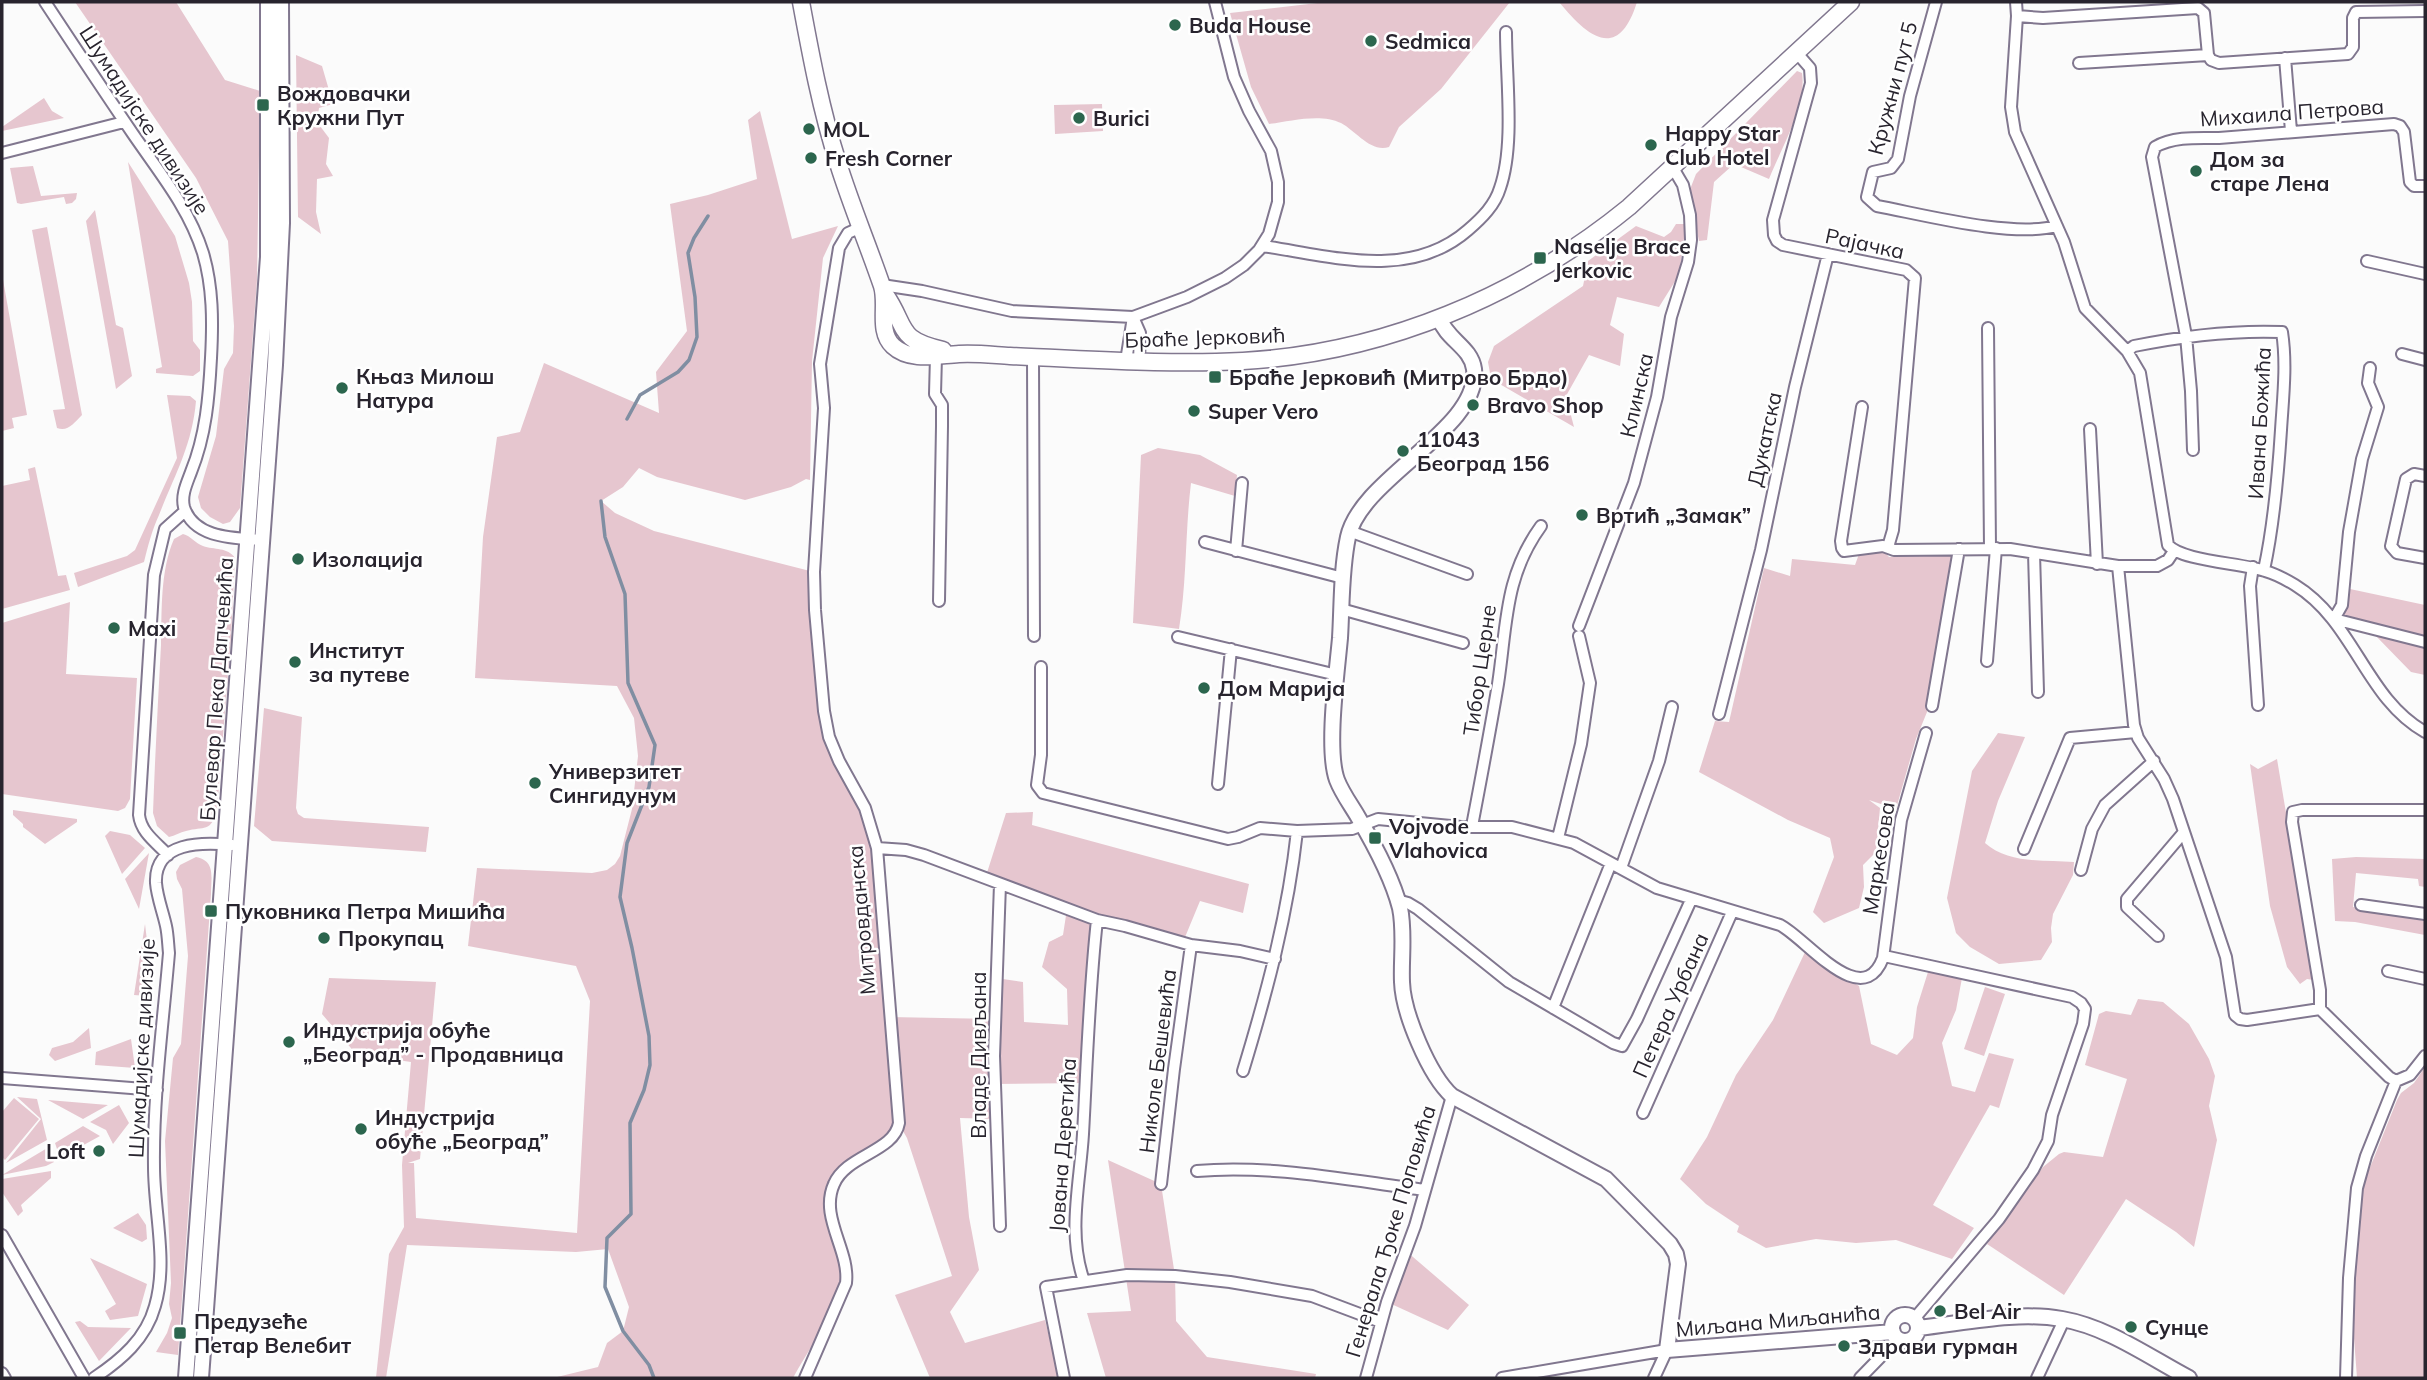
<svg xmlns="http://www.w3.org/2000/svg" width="2427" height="1380" font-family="Mulish,sans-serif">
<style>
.green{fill:#e6c6cf}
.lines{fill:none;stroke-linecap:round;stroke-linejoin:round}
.stream{stroke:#808ea2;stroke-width:3.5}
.minor-casing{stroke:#81778f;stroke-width:14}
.tertiary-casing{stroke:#81778f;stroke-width:18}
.secondary-casing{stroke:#81778f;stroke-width:19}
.minor{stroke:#fff;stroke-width:10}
.tertiary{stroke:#fff;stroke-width:14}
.secondary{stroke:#fff;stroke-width:16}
.poi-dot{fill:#2c664e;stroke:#fff;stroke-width:2.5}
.labels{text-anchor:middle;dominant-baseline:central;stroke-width:5;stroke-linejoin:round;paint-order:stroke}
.poi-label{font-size:21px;font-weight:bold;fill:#28242e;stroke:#fff;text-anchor:start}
.street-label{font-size:21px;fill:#28242e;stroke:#fff}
</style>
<rect width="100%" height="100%" fill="#fbfbfb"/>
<path class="green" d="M 75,2 L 176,2 L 225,80 L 260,91 L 257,280 L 240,508 L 230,522 L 223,524 L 210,517 L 201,508 L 198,497 L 216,436 L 224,369 L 233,353 L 234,326 L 228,241 L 196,178 Z
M 1326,2 L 1510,2 L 1441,89 L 1399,127 L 1389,147 C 1371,153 1356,131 1341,123 C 1321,113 1290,121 1269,124 L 1251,87 L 1230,13 Z
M 1559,2 L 1637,2 C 1618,63 1587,36 1559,2 Z
M 296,55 L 322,66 L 333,104 L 319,108 L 317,122 L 329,138 L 326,164 L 333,176 L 317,179 L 316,212 L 321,234 L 298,217 Z
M 1797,71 L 1802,73 C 1807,105 1781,149 1769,179 L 1734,164 L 1714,182 L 1707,240 L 1699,241 L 1689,192 L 1696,174 Z
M 44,98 L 52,111 L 64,118 L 2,131 L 2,127 Z
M 1102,104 L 1103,131 L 1055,134 L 1054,105 Z
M 760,111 L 792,239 L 838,226 L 823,258 L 812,361 L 810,480 L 806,479 L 791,487 L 745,500 L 657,477 L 639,468 L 623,487 L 601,501 L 615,513 L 654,531 L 814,572 L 824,711 L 870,822 L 889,1017 L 995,1019 L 996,978 L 1023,982 L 1024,1022 L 1068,1025 L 1067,989 L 1042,967 L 1049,942 L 1063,935 L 1067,909 L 985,879 L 1006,813 L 1033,812 L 1032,825 L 1249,884 L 1243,913 L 1200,901 L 1183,942 L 1097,921 L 1086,1083 L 995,1084 L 996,1119 L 960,1118 L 969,1217 L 979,1270 L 950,1312 L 965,1343 L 1045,1320 L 1059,1376 L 1046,1378 L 930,1378 L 895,1295 L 952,1276 L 907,1138 L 899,1124 L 833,1185 C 835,1209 845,1267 839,1287 C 831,1319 809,1349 793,1378 L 553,1378 L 598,1367 L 607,1343 L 623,1331 L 629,1307 L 608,1249 L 576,1252 L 407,1245 L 386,1378 L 376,1378 L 389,1254 L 404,1227 L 402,1165 L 411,1062 L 356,1054 L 322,1014 L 329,978 L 436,982 L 420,1159 L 408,1163 L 414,1163 L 416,1218 L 577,1233 L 590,1001 L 576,966 L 468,946 L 477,868 L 592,873 L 607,870 L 615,864 L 620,856 L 632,809 L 638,756 L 634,718 L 617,686 L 475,678 L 483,537 L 497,437 L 520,432 L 544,363 L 659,413 L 656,372 L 687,331 L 670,204 L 708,195 L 757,179 L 748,120 Z
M 128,162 L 175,236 L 189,283 L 192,302 L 193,341 L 200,350 L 200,371 L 193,376 L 156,373 L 156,369 L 162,367 Z
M 33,166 L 41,196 L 77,193 L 76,199 L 72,203 L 66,204 L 64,197 L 21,204 L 17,203 L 10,168 Z
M 95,210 L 116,325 L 123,328 L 132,376 L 116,389 L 86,221 Z
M 1676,224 L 1686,224 L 1679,275 L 1659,307 L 1617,297 L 1610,325 L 1624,334 L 1620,366 L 1589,355 L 1566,396 L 1574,427 L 1491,379 L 1488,362 L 1494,346 L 1583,286 L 1588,261 L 1636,226 L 1664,237 L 1671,232 Z
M 47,227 L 82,415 C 74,423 68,432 57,428 L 53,410 L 65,409 L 32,230 Z
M 2,274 L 27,415 L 12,418 L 14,428 L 2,431 Z
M 167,395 L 190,396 L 196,401 C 192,446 175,474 159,515 C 152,530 148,546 144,562 L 78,587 L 74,573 L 127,556 L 135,550 L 177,458 Z
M 1158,448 L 1200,455 L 1237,475 L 1235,496 L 1191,483 C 1185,532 1187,581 1179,629 L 1133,623 L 1141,455 Z
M 35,467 L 58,576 L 66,575 L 70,590 L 2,609 L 2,486 L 30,480 L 28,469 Z
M 183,534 C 191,536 195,543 203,546 C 214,550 228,547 235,558 L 231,637 L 217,810 C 211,833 204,826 186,831 C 180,832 175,836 169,837 L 157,826 L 153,813 C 155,757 158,701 161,645 C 162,611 160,571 174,539 Z
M 1883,550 L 1889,557 L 1952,551 L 1927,712 L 1916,739 L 1896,809 L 1869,800 L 1880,808 L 1876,852 L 1863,865 L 1864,887 L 1859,908 L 1824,923 L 1813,912 L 1834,857 L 1830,838 L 1788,820 L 1699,772 L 1715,721 L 1729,722 L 1764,568 L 1790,576 L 1792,559 L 1855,565 L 1859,554 Z
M 2350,589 L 2425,605 L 2425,675 L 2411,672 L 2375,635 L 2344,615 Z
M 70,602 L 66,674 L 137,678 L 130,799 L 125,808 L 118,811 L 2,794 L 2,623 Z
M 264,708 L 302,717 L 296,808 L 298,814 L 304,818 L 429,827 L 426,852 L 272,841 L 254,826 Z
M 1998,733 L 2025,737 L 1998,801 L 1985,843 C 2008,864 2045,860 2074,862 L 2073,875 L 2053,914 L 2051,928 L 2052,942 L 2041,960 L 1999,964 L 1970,947 L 1956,933 L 1947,898 L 1972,771 Z
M 2277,759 L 2314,980 L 2307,979 L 2300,984 L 2287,967 L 2270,906 L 2250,764 L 2258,769 Z
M 13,810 L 77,819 L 77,822 L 45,844 L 23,827 L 23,824 L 13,815 Z
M 110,831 L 130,835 L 145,848 L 122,874 L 105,836 Z
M 149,853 L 139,909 L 125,879 Z
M 196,857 C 216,861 211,877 211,894 L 178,1355 L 156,1352 L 167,1333 L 172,1318 L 169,1304 L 171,1283 L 165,1141 L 173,1058 L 181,1044 L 188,956 L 182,889 L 177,879 L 176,872 L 180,865 Z
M 2356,857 L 2425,859 L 2425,887 L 2419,886 L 2418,879 L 2356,873 L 2353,907 L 2425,921 L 2425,935 L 2355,922 L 2335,921 L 2332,859 Z
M 145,924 L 149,957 L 147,996 L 134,995 Z
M 1806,950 L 1828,967 L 1859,986 L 1871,1044 L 1897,1055 L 1913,1038 L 1917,1007 L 1928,972 L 1934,970 L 1962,978 L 1956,1010 L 1942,1043 L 1952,1086 L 1975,1092 L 1989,1053 L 2014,1059 L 1999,1108 L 1990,1105 L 1933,1205 L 1974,1228 L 1952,1259 L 1896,1240 L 1856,1243 L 1816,1239 L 1766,1248 L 1737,1232 L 1739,1226 L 1706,1204 L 1680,1179 L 1707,1137 L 1736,1075 L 1773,1020 Z
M 1985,987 L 2005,994 L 1984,1056 L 1964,1049 Z
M 2138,999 L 2163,1002 L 2189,1024 L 2209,1059 L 2215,1076 L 2209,1106 L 2217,1140 L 2194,1247 L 2176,1232 L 2126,1199 L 2064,1295 L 1987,1244 L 2043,1167 L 2059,1154 L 2064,1152 L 2103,1157 L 2127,1079 L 2085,1065 L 2099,1014 L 2106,1011 L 2131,1015 Z
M 89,1028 L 91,1048 L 55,1061 L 49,1055 L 52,1048 L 73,1042 Z
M 131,1039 L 135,1068 L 95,1065 L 96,1052 Z
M 2425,1067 L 2425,1378 L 2357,1378 L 2351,1298 L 2361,1190 L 2397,1100 L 2401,1093 L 2414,1083 Z
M 17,1097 L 37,1099 L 47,1140 L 6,1163 L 41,1119 Z
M 14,1098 L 39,1119 L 5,1160 L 2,1157 L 2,1112 Z
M 48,1100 L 108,1105 L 83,1119 Z
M 119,1105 L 129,1123 L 113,1144 L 106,1130 L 90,1122 Z
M 83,1126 L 100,1136 L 60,1158 L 55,1143 Z
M 49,1147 L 54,1162 L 46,1166 L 2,1175 Z
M 1108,1160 L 1161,1184 L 1175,1276 L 1176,1321 L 1207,1357 L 1316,1374 L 1315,1378 L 1106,1378 L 1087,1313 L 1131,1311 Z
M 51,1171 L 51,1178 L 21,1205 L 23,1211 L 18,1216 L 2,1192 L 2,1179 Z
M 138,1213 L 146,1225 L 147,1239 L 142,1242 L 113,1228 Z
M 1406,1251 L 1469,1305 L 1448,1330 L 1387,1302 Z
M 90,1258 L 147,1284 L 138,1316 L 110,1320 L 105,1311 L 116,1304 Z
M 80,1321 L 88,1327 L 131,1328 L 99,1361 L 75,1322 Z"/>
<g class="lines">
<path class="stream" d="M 627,419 L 640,395 L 678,372 L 689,360 L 697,337 L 695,297 L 688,253 L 694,238 L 708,216
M 601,501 L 605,537 L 625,594 L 628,683 L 655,745 L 649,787 L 627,843 L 620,897 L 632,948 L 649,1036 L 650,1065 L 644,1090 L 630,1123 L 631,1214 L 607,1238 L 605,1287 L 623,1331 L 649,1365 L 654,1378"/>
<g class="minor-casing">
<path id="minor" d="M 45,2 C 74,46 103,90 133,134 C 159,172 189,208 203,253 C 213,287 213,322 211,358 C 209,397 206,435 191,472 C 187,483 181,495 184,507 C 194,539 235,538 262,540
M 1936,2 L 1910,96 L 1898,159 L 1891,168 L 1873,172 L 1867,197 L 1877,206 C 1925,215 2012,238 2057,226
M 2016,2 L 2017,16 L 2011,107 L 2015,132 L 2064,242 L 2085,308 L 2127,351 L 2140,373 L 2168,545 C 2181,561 2242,563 2265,571 C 2276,574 2285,579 2295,585 C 2355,622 2365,698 2425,732
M 2017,16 L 2043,18 L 2198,8 L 2204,13 L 2208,55 L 2211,60 L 2219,63 L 2348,54 L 2353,47 L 2353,18 L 2356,12 L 2425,11
M 1796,52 L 1810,68 L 1811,83 L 1773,220 L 1774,235 L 1777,241 L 1783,245 L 1906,270 L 1915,278 L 1893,530 L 1888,547
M 2285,58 L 2291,131
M 2079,63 L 2208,55
M 2,153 L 124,122
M 1263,246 C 1331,256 1410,281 1468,230 C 1482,218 1495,205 1500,188 C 1515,145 1506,78 1506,32
M 2367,261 L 2425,274
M 882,285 L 922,291 L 1012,311 L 1133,317 L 1187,297 L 1225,278 L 1244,265 L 1259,250 L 1269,234 L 1278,202 L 1278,182 L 1271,151 L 1249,111 L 1234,77 L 1215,2
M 1133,317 L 1140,333 L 1139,361
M 1988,328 L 1990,548
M 2127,351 L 2134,346 C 2183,336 2232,330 2282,332 C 2287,364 2283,398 2281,430 C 2278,477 2274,524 2264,570
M 2402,354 L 2425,360
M 936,356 L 935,394 L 942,405 L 942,426 L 939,601
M 1033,357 L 1034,636
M 1126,361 L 1133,317
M 2370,368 L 2368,383 L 2378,407 L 2362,459 L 2349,532 L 2342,605 L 2334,619 L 2425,642
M 1862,407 L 1841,541 L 1842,548 L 1844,551 L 1883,546 L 1894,550 L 2010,549 L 2118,566 L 2157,566 L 2168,560 L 2174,551
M 2090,429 L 2097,564
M 2193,450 L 2191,391 L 2186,336 L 2152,157 L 2155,147 C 2174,136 2199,138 2219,138 L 2394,124 L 2400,126 L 2404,132 L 2410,182 L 2414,186 L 2425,186
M 2425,476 L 2414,474 L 2406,479 L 2391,546 L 2397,553 L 2425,558
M 1349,531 L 1467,574
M 1205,542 L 1343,578
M 1236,551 L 1242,483
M 2034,553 L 2038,692
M 2118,566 L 2134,725 L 2138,738 L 2164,779 L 2173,799 L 2226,957 L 2235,1015 L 2240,1019 L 2247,1020 L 2320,1009 L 2389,1077 L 2396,1081
M 2253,567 L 2250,586 L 2258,705
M 1341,609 L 1463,643
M 1579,626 L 1634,483 L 1657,397 L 1671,317 L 1688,262 L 1691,240 L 1690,215 L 1683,185 L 1673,168
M 1178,637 L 1337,675
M 1987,661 L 1996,548
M 1041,667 L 1041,755 L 1037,785 L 1043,793 L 1228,839 L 1238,837 L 1260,828 L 1297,831 L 1352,829 L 1378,819 L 1461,827 L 1512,827 L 1574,843 L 1657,888 L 1780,925 C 1806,938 1862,1013 1883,958 L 1901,820 L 1926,733
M 1932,706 L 1959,549
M 1719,714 L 1761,550 L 1795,387 L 1828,254
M 1218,784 L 1231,649
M 1472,826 C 1481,779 1490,731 1498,684 C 1507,625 1504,577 1541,526
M 1558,838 L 1581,744 L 1590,683 L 1579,636
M 877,848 L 906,850 L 924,855 L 1097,920 L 1125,926 L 1191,945 L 1240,951 L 1275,959
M 2024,849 L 2070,738 L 2136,732
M 168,855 C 157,843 141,833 139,815 L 154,575 L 165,529 L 185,511
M 1621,868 L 1659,761 L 1672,707
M 2081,870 L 2092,829 L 2105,805 L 2154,761
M 1000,884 L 994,1056 L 1000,1226
M 1397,900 L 1408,903 L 1418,909 L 1509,982 L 1613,1043 L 1622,1046 L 1637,1019 L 1691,900
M 2361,905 L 2425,914
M 2158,936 L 2127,907 L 2127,899 L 2184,832
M 1884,956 L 2072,997 L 2081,1003 L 2085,1009 L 2083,1024 L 2052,1115 L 2048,1141 L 2033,1170 L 1999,1219 L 1914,1319
M 2388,971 L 2425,979
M 1553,1008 L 1611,863
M 2320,1009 L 2320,990 L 2292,822 L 2293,812 L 2302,810 L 2425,810
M 1243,1071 C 1267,992 1288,914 1297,831
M 2,1078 L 157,1090
M 2396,1081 L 2410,1075 L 2425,1056
M 1643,1113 L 1732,912
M 1197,1171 C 1269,1164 1353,1181 1425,1190
M 1161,1184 L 1174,1069 L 1191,945
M 2,1235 L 84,1378
M 1084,1281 C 1067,1233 1080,1184 1083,1134 C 1087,1062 1089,992 1097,920
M 2,1373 L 5,1378
M 94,1378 C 121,1360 146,1339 155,1306 C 168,1262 154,1212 154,1167 C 153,1096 163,1024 169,953 C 168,944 168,935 166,926 C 163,912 157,897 156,883 C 154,841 203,842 232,845
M 805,1378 L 846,1283 C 850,1250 819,1217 834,1184 C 846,1155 894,1152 899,1123 L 877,848 L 865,808 L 839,761 L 829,737 L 824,711 L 815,610 L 814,572 L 824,408 L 820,364 L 839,248 L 848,233 L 859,228
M 1064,1378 L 1046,1287 L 1127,1275 L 1175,1276 L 1230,1282 L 1312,1296 L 1381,1322
M 1366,1378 L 1387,1302 L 1415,1226 L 1452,1096
M 1502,1378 L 1667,1350
M 1654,1378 L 1667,1350
M 1860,1378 L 1898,1339
M 2037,1378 L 2064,1320
M 2346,1378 L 2349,1278 L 2357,1188 L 2366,1156 L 2396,1081"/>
</g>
<g class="tertiary-casing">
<path id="tertiary" d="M 1439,318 C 1447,340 1471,347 1474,369 C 1481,429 1361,477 1348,537 C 1341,570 1342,605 1340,638 C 1337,672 1326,750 1337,780 C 1342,793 1351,805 1358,817 C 1374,844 1392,877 1400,908 C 1405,932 1401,958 1402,982 C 1403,1013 1429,1075 1452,1096 L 1606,1179 L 1670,1244 L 1676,1254 L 1678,1264 L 1667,1350 L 1893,1332
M1892 1328a13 13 0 1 1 26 0a13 13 0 1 1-26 0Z
M 1918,1328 C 1965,1323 2016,1311 2062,1319 C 2108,1327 2149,1357 2189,1378
M 186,1378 L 268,257 L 268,2
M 201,1378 L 275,365 L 282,223 L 281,2"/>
</g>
<g class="secondary-casing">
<path id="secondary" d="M 801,2 C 811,56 821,110 838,163 C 851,205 868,245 882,286 C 888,305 877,331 893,346 C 910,362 938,355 959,354 C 976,353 993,355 1010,356 C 1088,359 1166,365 1243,361 C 1384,353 1520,296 1629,207 L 1851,2
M 885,294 C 908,327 895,339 943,350"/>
</g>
<use href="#minor" class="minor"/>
<use href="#tertiary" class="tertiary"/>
<use href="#secondary" class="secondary"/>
</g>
<g class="poi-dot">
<circle cx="1175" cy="25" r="7"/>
<circle cx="1371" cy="41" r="7"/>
<rect x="256" y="98" width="14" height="14" rx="3.5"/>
<circle cx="1079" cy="118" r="7"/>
<circle cx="809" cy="129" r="7"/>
<circle cx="1651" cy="145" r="7"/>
<circle cx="811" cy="158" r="7"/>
<circle cx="2196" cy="171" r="7"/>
<rect x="1533" y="251" width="14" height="14" rx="3.5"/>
<rect x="1208" y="370" width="14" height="14" rx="3.5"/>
<circle cx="342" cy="388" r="7"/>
<circle cx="1473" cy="405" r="7"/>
<circle cx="1194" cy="411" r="7"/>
<circle cx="1403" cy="451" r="7"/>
<circle cx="1582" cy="515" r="7"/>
<circle cx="298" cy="559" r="7"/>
<circle cx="114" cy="628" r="7"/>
<circle cx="295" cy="662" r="7"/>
<circle cx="1204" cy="688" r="7"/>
<circle cx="535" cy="783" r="7"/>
<rect x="1368" y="831" width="14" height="14" rx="3.5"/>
<rect x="204" y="904" width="14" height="14" rx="3.5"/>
<circle cx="324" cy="938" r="7"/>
<circle cx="289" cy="1042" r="7"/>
<circle cx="361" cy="1129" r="7"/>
<circle cx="99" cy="1151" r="7"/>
<circle cx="1940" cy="1311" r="7"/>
<circle cx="2131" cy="1327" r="7"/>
<rect x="173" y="1326" width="14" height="14" rx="3.5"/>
<circle cx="1844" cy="1346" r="7"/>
</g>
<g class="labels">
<g class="poi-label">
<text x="1189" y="25">Buda House</text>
<text x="1385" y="41">Sedmica</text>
<text x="277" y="93">Вождовачки<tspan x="277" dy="24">Кружни Пут</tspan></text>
<text x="1093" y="118">Burici</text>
<text x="823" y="129">MOL</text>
<text x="1665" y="133">Happy Star<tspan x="1665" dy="24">Club Hotel</tspan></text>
<text x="825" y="158">Fresh Corner</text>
<text x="2210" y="159">Дом за<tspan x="2210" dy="24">старе Лена</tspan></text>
<text x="1554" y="246">Naselje Brace<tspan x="1554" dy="24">Jerkovic</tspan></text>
<text x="356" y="376">Књаз Милош<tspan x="356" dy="24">Натура</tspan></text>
<text x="1229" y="377">Браће Јерковић (Митрово Брдо)</text>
<text x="1487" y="405">Bravo Shop</text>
<text x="1208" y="411">Super Vero</text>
<text x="1417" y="439">11043<tspan x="1417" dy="24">Београд 156</tspan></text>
<text x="1596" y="515">Вртић „Замак”</text>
<text x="312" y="559">Изолација</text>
<text x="128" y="628">Maxi</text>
<text x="309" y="650">Институт<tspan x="309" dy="24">за путеве</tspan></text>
<text x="1218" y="688">Дом Марија</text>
<text x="549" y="771">Универзитет<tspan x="549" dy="24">Сингидунум</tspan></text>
<text x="1389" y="826">Vojvode<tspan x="1389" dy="24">Vlahovica</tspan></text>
<text x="225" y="911">Пуковника Петра Мишића</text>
<text x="338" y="938">Прокупац</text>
<text x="303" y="1030">Индустрија обуће<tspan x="303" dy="24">„Београд” - Продавница</tspan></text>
<text x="375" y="1117">Индустрија<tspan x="375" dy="24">обуће „Београд”</tspan></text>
<text x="85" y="1151" text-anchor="end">Loft</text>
<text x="1954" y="1311">Bel Air</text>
<text x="194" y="1321">Предузеће<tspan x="194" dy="24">Петар Велебит</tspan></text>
<text x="2145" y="1327">Сунце</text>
<text x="1858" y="1346">Здрави гурман</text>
</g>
<g class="street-label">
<text transform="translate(1892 88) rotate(-75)">Кружни пут 5</text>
<text transform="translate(2292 112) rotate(-4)">Михаила Петрова</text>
<text transform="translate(145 120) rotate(57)">Шумадијске дивизије</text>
<text transform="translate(1865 243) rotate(12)">Рајачка</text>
<text transform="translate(1205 337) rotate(-2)">Браће Јерковић</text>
<text transform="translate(1636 395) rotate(-77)">Клинска</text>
<text transform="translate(2259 423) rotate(-87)">Ивана Божића</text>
<text transform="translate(1764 439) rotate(-78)">Дукатска</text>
<text transform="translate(1479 670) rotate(-82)">Тибор Церне</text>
<text transform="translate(216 689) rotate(-86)">Булевар Пека Дапчевића</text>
<text transform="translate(1878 858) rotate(-81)">Маркесова</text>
<text transform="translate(861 920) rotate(-95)">Митровданска</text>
<text transform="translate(1670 1005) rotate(-66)">Петера Урбана</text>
<text transform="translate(141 1048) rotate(-87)">Шумадијске дивизије</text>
<text transform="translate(978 1055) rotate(-90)">Владе Дивљана</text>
<text transform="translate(1157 1061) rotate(-83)">Николе Бешевића</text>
<text transform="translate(1062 1145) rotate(-86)">Јована Деретића</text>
<text transform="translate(1390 1231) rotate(-73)">Генерала Ђоке Поповића</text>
<text transform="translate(1778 1320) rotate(-5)">Миљана Миљанића</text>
</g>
</g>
<rect width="2427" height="1380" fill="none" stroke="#28242e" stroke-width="7"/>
</svg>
